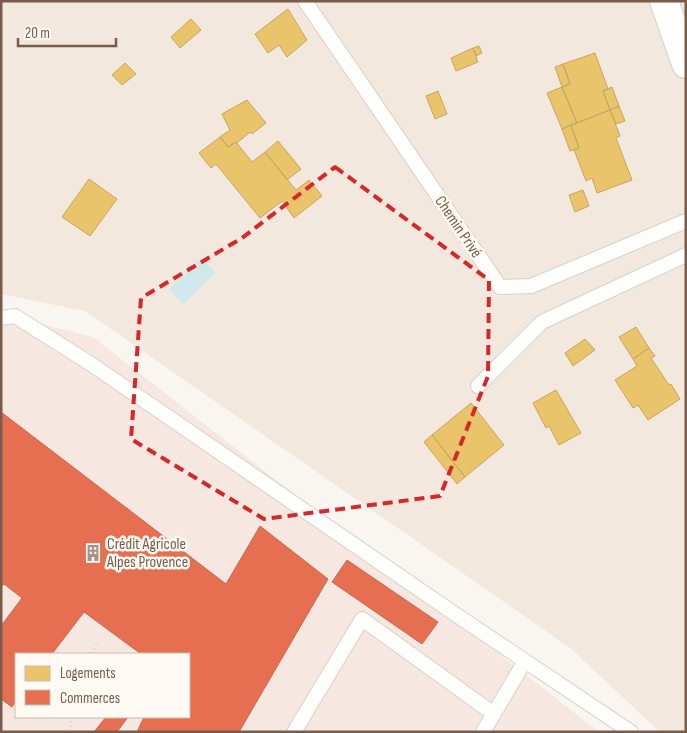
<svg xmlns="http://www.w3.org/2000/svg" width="687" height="733" font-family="'Sofia Sans Condensed',sans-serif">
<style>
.residential{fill:#f2e8de}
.commercial{fill:#f6e8e1;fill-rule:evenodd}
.water{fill:#d0e8ea}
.homes{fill:#e9c46a;stroke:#c8a561}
.shops{fill:#e76f51;stroke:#c66950}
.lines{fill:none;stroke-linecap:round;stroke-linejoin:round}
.service-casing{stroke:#d7d1cb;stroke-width:16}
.minor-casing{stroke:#d7d1cb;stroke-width:30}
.path{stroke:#dcd5d0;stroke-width:3;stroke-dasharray:1 4;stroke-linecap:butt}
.service{stroke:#fefefd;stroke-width:14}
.minor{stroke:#fefefd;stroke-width:28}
.marked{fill:none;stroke:#d62828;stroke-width:4;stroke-dasharray:10 6;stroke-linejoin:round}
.labels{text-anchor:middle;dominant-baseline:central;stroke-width:5;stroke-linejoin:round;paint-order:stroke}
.street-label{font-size:16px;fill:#7a5c4d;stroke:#fffaf3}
.poi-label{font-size:16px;fill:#7a5c4d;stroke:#fffaf3;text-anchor:start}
</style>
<rect width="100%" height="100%" fill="#f9f5f0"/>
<path class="residential" d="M 1,1 L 686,1 L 686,732 L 660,732 L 569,647 L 85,311 L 1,294 Z"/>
<path class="commercial" d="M 1,314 L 93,337 L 599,732 L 1,732 ZM 16,654 L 189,654 L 189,717 L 16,717 Z"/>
<path class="water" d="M 201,258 L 216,273 L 183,304 L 169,290 Z"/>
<path class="homes" d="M 288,9 L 307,40 L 287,57 L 279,45 L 268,53 L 255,34 Z
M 191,19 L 201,30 L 180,48 L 171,37 Z
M 479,46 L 482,53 L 476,56 L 473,48 Z
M 473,48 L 478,62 L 456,71 L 451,58 Z
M 595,53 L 608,89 L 603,91 L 610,110 L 577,123 L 562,87 L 570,84 L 563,64 Z
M 125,63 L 136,74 L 122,85 L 112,75 Z
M 563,64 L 570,84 L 562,87 L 555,67 Z
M 562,87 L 577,123 L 562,129 L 547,93 Z
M 612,87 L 619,106 L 610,110 L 603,91 Z
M 438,91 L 447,114 L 435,119 L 426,96 Z
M 247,100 L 266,123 L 252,134 L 250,132 L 237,143 L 236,142 L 228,147 L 220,137 L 230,130 L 222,114 Z
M 619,106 L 625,121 L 616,124 L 610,110 Z
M 610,110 L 620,136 L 616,138 L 632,180 L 597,193 L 592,178 L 586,181 L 574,150 L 579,148 L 571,125 Z
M 571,125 L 579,148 L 570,151 L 562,129 Z
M 220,137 L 228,147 L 236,142 L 252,162 L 265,152 L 296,190 L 309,180 L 322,196 L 294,218 L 282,201 L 260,218 L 216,164 L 211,168 L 199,153 Z
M 278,141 L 301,169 L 287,180 L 265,152 Z
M 89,179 L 117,199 L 90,236 L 62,217 Z
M 583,190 L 589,206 L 575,212 L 569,195 Z
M 636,327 L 649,348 L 633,359 L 619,337 Z
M 585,339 L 595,350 L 573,366 L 565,353 Z
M 649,348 L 655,356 L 651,358 L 669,385 L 671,384 L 680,399 L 648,420 L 638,405 L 633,408 L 615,380 L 637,366 L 633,359 Z
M 556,390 L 581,433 L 559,445 L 549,426 L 546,428 L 533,403 Z
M 471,403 L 504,445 L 465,477 L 432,435 Z
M 432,435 L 465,477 L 457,484 L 424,442 Z"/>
<path class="shops" d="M 1,412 L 226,584 L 260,526 L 328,579 L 239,732 L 137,732 L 144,717 L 189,717 L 189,654 L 141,654 L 84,612 L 52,654 L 16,654 L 16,701 L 12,707 L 1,699 L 1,626 L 22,598 L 4,584 L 2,586 L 1,586 Z
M 347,560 L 438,622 L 422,644 L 332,582 Z
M 106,717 L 128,717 L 117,732 L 94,732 Z"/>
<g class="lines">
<g class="service-casing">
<path id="service" d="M 305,1 L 500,287 L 531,286 L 686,221
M 1,318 L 15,316 L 91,364 L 455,614 L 631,732
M 478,386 L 542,322 L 686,255
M 294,732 L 362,619 L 494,714
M 483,732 L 525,661"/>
</g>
<g class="minor-casing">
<path id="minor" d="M 664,1 L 686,64"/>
</g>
<path class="path" d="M 92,654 L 98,640
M 1,731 L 4,732
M 70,732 L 72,717"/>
<use href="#service" class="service"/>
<use href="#minor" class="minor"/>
</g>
<path class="marked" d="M 335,167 L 489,280 L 488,376 L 440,496 L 264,519 L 131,439 L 141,298 L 242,238 Z"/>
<defs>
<g id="building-bare" transform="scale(1.35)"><path d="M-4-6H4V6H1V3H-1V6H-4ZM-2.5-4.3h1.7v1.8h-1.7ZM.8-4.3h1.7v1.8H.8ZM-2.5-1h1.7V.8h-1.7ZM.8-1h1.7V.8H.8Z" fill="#a69286" stroke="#fffaf3" stroke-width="2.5" paint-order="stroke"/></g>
</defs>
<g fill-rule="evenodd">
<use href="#building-bare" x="93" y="553"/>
</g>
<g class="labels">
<g class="street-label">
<text transform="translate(458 227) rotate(56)">Chemin Privé</text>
</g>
<g class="poi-label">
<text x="107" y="544">Crédit Agricole<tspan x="107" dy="18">Alpes Provence</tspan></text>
</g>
</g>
<rect width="687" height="733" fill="none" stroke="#7a5c4d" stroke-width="5"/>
<rect x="15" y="653" width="175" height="65" fill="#fffaf3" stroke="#cabbb1"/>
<rect x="25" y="666" width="25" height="15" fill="#e9c46a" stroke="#cabbb1"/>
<text x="60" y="678" font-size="15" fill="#7a5c4d">Logements</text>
<rect x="25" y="690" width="25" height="15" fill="#e76f51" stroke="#cabbb1"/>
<text x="60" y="703" font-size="15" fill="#7a5c4d">Commerces</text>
<path d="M18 38v8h98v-8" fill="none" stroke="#7a5c4d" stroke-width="2.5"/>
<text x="25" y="38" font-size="15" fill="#7a5c4d" stroke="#fffaf3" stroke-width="4" paint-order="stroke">20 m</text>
</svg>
